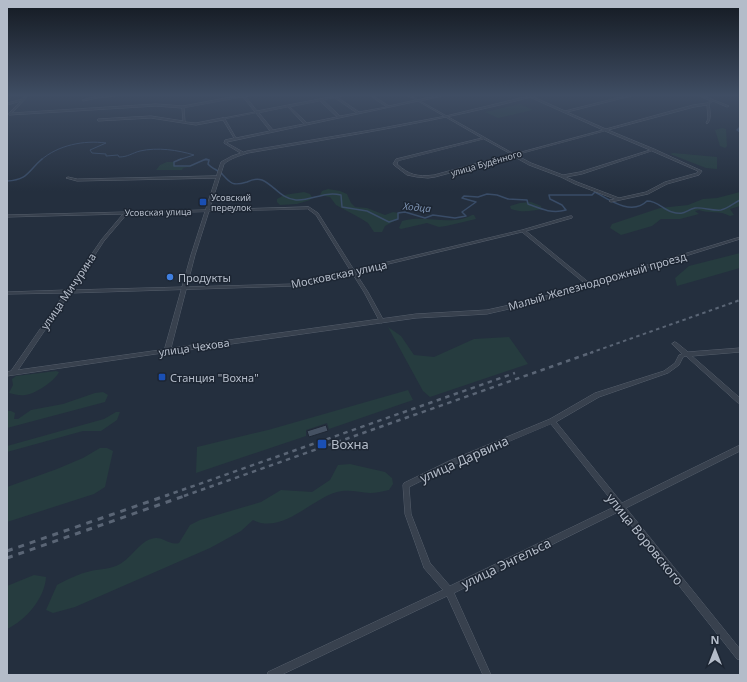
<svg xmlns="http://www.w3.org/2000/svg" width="747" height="682" font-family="'Noto Sans',sans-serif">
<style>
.green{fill:#263c3f}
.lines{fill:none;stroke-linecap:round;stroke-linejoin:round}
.stream-far1{stroke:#394c67;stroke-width:1}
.stream{stroke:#394c67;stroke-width:1.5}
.river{fill:#394c67;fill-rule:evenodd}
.building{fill:#455162;stroke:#1f2835}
.minor-casing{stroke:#565f6c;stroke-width:1}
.tertiary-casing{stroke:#565f6c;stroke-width:1}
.minor{fill:#38414e;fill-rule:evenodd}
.tertiary{fill:#38414e;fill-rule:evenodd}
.rail-far2{stroke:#5a6575;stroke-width:2;stroke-dasharray:3.5 3.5;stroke-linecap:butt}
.rail-far1{stroke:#5a6575;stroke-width:2.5;stroke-dasharray:4.5 4.5;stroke-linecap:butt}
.rail{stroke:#5a6575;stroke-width:3;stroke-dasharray:6 6;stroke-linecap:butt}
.transit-dot{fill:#1a4fb4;stroke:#1d2633;stroke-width:1.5}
.shop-dot{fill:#3f7fe0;stroke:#1d2633;stroke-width:1.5}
.labels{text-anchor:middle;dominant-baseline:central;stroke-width:3;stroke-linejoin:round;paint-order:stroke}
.far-street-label{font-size:9px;fill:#b4bcc9;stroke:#1d2633}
.far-poi-label{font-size:9px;fill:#b4bcc9;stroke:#1d2633;text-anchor:start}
.far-water-label{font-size:10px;font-style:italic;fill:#7c92b1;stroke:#1d2633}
.street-label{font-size:11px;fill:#b4bcc9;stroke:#1d2633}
.poi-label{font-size:11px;fill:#b4bcc9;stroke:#1d2633;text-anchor:start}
.near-poi-label{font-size:13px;fill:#b4bcc9;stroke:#1d2633;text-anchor:start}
.near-street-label{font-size:13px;fill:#b4bcc9;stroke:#1d2633}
</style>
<rect width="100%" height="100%" fill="#242f3e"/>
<path class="green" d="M 520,104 L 533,110 L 498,118 L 485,112 Z
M 722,128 L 726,129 L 727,146 L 725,148 L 720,146 L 715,130 Z
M 673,153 L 717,157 L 717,169 L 706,168 L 670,154 Z
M 167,162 L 174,162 L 175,166 L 181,167 L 197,165 L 183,168 L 182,170 L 156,170 L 160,165 Z
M 328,189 L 340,191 L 347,194 L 351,203 L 355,207 L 367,208 L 385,215 L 393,212 L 398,213 L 398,219 L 385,226 L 382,232 L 374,232 L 368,223 L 360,218 L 336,205 L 330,197 L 320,195 L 322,191 Z
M 304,192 L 310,194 L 312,197 L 310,200 L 297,204 L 280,205 L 277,202 L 277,199 L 284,195 Z
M 740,192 L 740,206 L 730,209 L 734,215 L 730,216 C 719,210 710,214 699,210 L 695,211 L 699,214 L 680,219 L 661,219 L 652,226 L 621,235 L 610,228 L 612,224 L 660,208 L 688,205 L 703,199 L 717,198 Z
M 531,202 L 541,206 L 542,209 C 532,211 522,213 511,209 L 510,206 L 520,203 Z
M 472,215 L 474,215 L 476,219 L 446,226 L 439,227 L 427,223 L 401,229 L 399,228 L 402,221 C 425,214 451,227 472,215 Z
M 740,253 L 740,268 L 677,286 L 675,278 L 689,266 Z
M 388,327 L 401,336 L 414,355 L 434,357 L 474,339 L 509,337 L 528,364 L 430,397 L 423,391 Z
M 56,371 L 59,372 C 56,380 34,395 25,395 C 20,396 14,394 9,393 L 13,385 L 12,379 L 16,376 Z
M 408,390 L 413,400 L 329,429 L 327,423 L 306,430 L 306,436 L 196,473 L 197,447 L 268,430 Z
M 103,392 L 108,395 L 105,402 L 7,428 L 7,411 L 11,411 L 15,413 L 14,419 L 18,419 L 31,410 L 63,404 L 95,393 Z
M 116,412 L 120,412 L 117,420 L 101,431 L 83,431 L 7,452 L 7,446 L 104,419 Z
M 100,448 L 107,448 L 113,451 L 105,487 L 94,494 L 7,522 L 7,487 L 57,469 L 83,458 Z
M 350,464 L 385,472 L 392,478 L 393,484 L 389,490 C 383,491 376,493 370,493 C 360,492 347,489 337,492 C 311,499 282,535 253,520 L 241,531 L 210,548 L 75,607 L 53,613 L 46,610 L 57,585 C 68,579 78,574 91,571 C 100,569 111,569 120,564 C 131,558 141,541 151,539 C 163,535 168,546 179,543 L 190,525 L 200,520 L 261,502 L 281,490 L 312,492 L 330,480 L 338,465 Z
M 34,575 L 46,577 C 45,598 26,620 7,629 L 7,586 Z"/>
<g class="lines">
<path class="stream-far1" d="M 41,160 C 58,145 84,140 106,143 L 90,150 L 92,153 L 106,154 L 106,156 L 118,155 L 119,157 C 128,157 132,153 140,151 C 157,147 178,150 194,155 L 178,160
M 204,160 L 209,160"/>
<path class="stream" d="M 181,159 L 174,162 L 174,166 L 190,166 L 206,159 L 209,160 L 208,164 C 212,169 219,170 223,175 C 231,184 233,186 247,182 C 251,180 257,178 262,180 C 274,185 281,199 296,200 C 312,201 323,191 341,195 L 342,207 L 367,211 L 389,222 L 398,219 L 398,213 L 405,212 L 425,218 L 433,215 L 455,218 L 466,216 L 462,212 L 476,202 L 462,198 L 464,196 L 478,197 L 487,194 L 497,195 L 508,199 L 527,200 L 528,204 C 541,209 552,214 566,210 L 562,205 L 550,199 L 549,195 L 592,195 L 595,192 C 609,200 632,216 647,201 C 658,201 662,209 672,212 C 684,216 686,210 695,208 C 703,207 712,211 721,210 C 727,209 734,203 740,200
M 7,181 C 28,180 28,171 42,159"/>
<path class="river" d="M 740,126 L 740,133 L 736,130 Z"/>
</g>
<path class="building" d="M 326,425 L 328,431 L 309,437 L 307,431 Z"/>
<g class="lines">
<g class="minor-casing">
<path id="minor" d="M 26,95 L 29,95 L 12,113 L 156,104 L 183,106 L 242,95 L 252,95 L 246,97 L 257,111 L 335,96 L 347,95 L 337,97 L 359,112 L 387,107 L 369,95 L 372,95 L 389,106 L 416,100 L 407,95 L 411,95 L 418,100 L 439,95 L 446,95 L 420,101 L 514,154 L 603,130 L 525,95 L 529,95 L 565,111 L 629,95 L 635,95 L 567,112 L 606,129 L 693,105 L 707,103 L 711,101 L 697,95 L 701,95 L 729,106 L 727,107 L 713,101 L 709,104 C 710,111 712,119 707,124 L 706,123 L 708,119 L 707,105 L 694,107 L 608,130 L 654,149 L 702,171 L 699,175 L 667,184 L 648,194 L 611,202 L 609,201 L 610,200 L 615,199 L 575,184 L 561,177 L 529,165 L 513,156 L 435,177 L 428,178 L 417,177 L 407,175 L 403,172 L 394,165 L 393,164 L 396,159 L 482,138 L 418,101 L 227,142 L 227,143 L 243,152 L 243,154 L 242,154 L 224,143 L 225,140 L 234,138 L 223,120 L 196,125 L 151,118 L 98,121 L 97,120 L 98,119 L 151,116 L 183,121 L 182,108 L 156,106 L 9,115 L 9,113 L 21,101 L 7,105 L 7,103 L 23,99 ZM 243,97 L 255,112 L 224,118 L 223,117 L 222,118 L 196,123 L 185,122 L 184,108 ZM 335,98 L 357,113 L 340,116 L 323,100 ZM 320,101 L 337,117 L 307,123 L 290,107 ZM 288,107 L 304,124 L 273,130 L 259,113 ZM 256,113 L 270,131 L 236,138 L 225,119 ZM 605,131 L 650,150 L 580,172 L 563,175 L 531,163 L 516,155 ZM 484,139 L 511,154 L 434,175 C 417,177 409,175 397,164 L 398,161 ZM 652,151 L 698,171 L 697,173 L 665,182 L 646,192 L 619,198 L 577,182 L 566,177 L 582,174 Z
M 107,95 L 122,95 L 97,98 L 83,101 L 82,100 L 97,96 Z
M 218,176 L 220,177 L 219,178 L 77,181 L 66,178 L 68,177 L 77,179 Z
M 309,207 L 318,213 L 354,270 L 522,230 L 570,216 L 572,216 L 572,218 L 526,231 L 592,285 L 592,286 L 588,286 L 522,232 L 355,272 L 368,292 L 384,321 L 382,323 L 380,322 L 364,292 L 352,273 L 294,286 L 70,293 L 18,370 L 167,349 L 169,350 L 170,351 L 169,352 L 7,376 L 7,372 L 11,371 L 65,293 L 7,294 L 7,292 L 67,290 L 102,239 L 123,214 L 7,217 L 7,215 L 125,212 L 127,211 L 129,212 ZM 308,209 L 316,215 L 350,270 L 294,284 L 72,290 L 104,241 L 127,214 Z
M 675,342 L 677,343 L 688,352 L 740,348 L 740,352 L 692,356 L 740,398 L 740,403 L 738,403 L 686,356 L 683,357 L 679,365 L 668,373 L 599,397 L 556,422 L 622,503 L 740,445 L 740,451 L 626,508 L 740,649 L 740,660 L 737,659 L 620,511 L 454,593 L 491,675 L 483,675 L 447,596 L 281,675 L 267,675 L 268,672 L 443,590 L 424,568 L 423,565 L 405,514 L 403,485 L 404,483 L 449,461 L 550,419 L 595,393 L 664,371 L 675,363 L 679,355 L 682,354 L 672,344 ZM 551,424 L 616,506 L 450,586 L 430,563 L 411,514 L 409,487 L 453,465 Z"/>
</g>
<g class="tertiary-casing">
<path id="tertiary" d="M 533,95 L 539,95 C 443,121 345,136 248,153 C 239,156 231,158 224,164 L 195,255 L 171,348 L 416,314 L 487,310 L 532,300 L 740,237 L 740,239 L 535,303 L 487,314 L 416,318 L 167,353 L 165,353 L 164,351 L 191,255 L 221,162 L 232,156 L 247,151 L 377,129 L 446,116 Z"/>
</g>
<use href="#minor" class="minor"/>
<use href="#tertiary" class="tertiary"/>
<path class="rail-far2" d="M 590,353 L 740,300"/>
<path class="rail-far1" d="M 165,496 L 515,373
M 184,496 L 593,352"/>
<path class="rail" d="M 7,551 L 168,495
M 7,558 L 187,495"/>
</g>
<linearGradient id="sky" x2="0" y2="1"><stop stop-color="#141a22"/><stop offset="0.5" stop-color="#3f4d63"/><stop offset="1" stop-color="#3f4d63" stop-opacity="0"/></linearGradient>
<rect width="747" height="191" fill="url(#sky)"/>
<g class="transit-dot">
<rect x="199" y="198" width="8" height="8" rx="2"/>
<rect x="158" y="373" width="8" height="8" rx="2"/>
<rect x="317" y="439" width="10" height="10" rx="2"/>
</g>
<circle class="shop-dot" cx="170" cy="277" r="4"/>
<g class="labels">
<g class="far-street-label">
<text transform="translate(486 163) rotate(-16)">улица Будённого</text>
<text transform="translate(158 212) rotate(-1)">Усовская улица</text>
</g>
<g class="far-poi-label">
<text x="211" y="197">Усовский<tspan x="211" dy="10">переулок</tspan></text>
</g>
<g class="far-water-label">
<text transform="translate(417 207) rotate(6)">Ходца</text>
</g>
<g class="street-label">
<text transform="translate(339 274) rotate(-12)">Московская улица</text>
<text transform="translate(597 281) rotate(-16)">Малый Железнодорожный проезд</text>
<text transform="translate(68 291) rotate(-56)">улица Мичурина</text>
<text transform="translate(194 347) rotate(-8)">улица Чехова</text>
</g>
<g class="poi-label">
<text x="178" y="277">Продукты</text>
<text x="170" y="377">Станция "Вохна"</text>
</g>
<g class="near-poi-label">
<text x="331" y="444">Вохна</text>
</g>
<g class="near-street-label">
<text transform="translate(464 459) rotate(-24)">улица Дарвина</text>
<text transform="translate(645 539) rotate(51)">улица Воровского</text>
<text transform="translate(506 563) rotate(-26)">улица Энгельса</text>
</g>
</g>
<rect width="747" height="682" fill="none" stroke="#b4bcc9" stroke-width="16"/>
<g transform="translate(715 650)" stroke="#1d2633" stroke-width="3" paint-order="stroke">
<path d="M0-3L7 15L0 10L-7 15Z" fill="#b4bcc9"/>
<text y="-6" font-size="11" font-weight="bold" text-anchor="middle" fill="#b4bcc9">N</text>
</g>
</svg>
